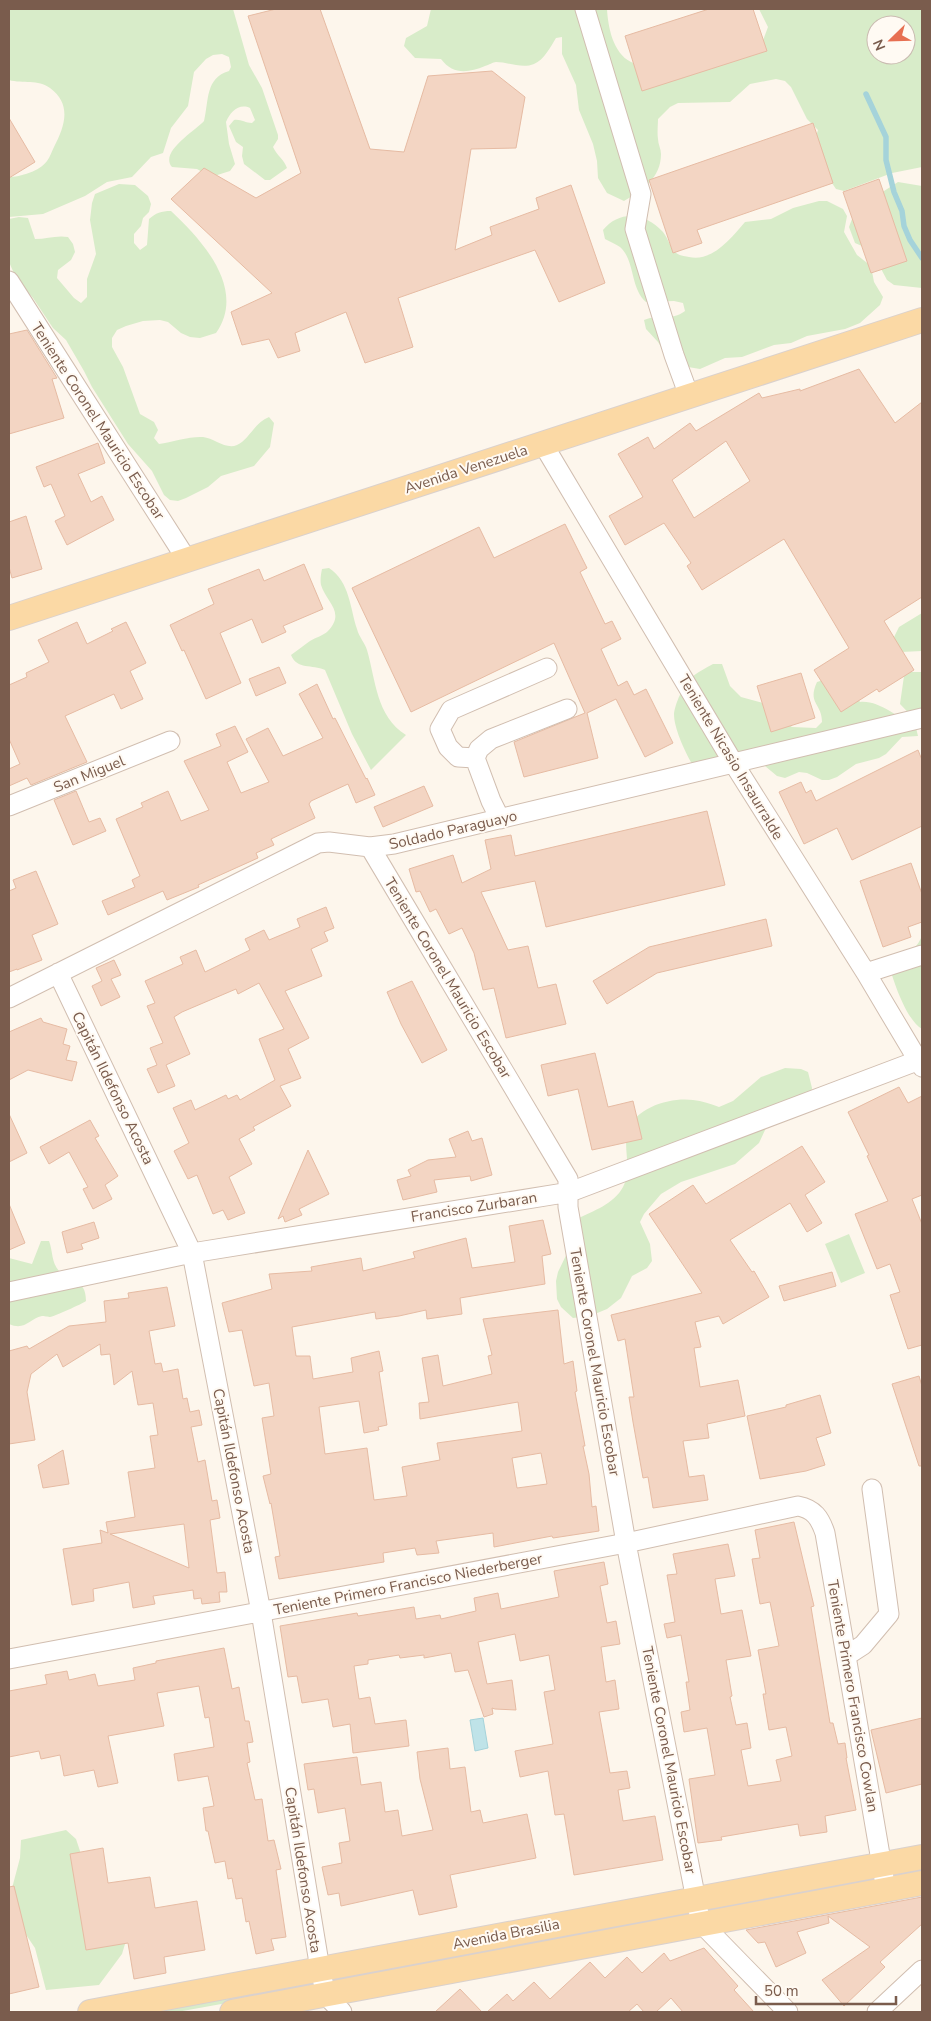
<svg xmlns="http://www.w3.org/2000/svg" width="931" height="2021" font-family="'Nunito Sans',sans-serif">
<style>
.green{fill:#d8ecc9;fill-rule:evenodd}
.water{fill:#bfe3e8;stroke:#a5d3da}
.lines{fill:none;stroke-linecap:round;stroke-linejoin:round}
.stream{stroke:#a5d3da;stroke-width:5.5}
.building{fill:#f3d5c3;stroke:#e6bba3;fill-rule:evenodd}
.minor-casing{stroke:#d1beb0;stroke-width:21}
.major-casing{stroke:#dad1cd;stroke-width:26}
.minor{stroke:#fff;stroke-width:19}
.major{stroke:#fbd9a5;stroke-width:24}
.labels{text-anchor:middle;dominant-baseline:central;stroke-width:4;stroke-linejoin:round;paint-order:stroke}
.street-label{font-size:15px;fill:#7a5c4d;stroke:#fffaf3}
</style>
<rect width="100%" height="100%" fill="#fdf6ec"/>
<path class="green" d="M 9,9 L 233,9 L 249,65 L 262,88 L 278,135 L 278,139 L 273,147 C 277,156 284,159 287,168 L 270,180 L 265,180 L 244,164 L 242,156 L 243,147 L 236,142 L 229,126 L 234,120 C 241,119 245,123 252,123 L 255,120 L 250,108 C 239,103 230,112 226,122 L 229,144 L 235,164 L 230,171 L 211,177 L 197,169 L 172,167 C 159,152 195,131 204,121 C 209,101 205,78 229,71 L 231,67 L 229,57 L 222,54 L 213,55 L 206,59 L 194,72 L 188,106 L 171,128 L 163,153 L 151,157 L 132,177 L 107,182 L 85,196 L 43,214 L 9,217 L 9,177 C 20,177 40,171 47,161 C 50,157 52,151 54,147 C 65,126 72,104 50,88 C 38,79 23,84 9,80 Z
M 431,9 L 607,9 C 608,27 613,53 631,62 C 635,64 641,65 646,66 L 762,43 L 768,27 L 759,9 L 922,9 L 922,167 L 892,173 L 844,191 L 836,189 L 813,155 L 813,146 L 818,130 L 807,119 L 791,87 L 785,81 L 776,79 L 750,84 L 730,102 L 678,103 L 670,107 L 658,119 C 658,125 657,133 658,139 C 658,144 661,149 661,154 C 661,178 642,191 624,201 L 607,193 L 598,178 L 597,161 L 593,144 L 579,110 L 576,85 L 562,54 L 562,37 L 556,38 C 551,46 544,60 534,64 C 522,69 508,62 496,62 C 493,62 489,65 485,66 C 468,73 453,75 441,59 L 415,58 L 404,46 L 406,38 L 427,26 ZM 876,25 L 906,25 L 906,55 L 876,55 Z
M 898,182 L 922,186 L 922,288 L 894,285 L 887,280 L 871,250 L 855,243 L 849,227 L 852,219 L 873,206 L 884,191 Z
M 119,184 L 135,185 L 148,196 L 151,204 L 149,212 L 143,218 L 141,226 L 134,234 L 134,243 L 140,250 L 147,245 L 149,219 C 156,213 161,211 171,211 C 202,240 247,289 216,333 L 200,338 L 190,337 L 181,333 L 168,322 L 160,320 L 143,321 L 126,326 L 117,330 L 112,338 L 112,347 L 123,367 L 140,414 L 154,422 L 158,430 L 154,438 L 159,444 C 172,442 191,436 203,437 C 214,438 226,450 237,445 C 249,440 254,423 269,417 L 274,423 L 270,447 L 254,466 L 221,476 L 208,487 L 186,498 L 178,501 L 170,500 L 164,495 L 152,471 L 128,444 L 92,387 L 84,371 L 66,340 L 53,328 L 33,298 L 16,278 L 9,262 L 9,219 L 19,217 L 28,218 L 35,239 C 47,239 56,235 68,237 L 73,244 L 75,252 L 71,260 L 58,270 L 57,278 L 74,298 L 81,303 L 87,297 L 87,279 L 96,254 L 90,220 L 92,203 L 95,194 Z
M 819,201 L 827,201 L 843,209 L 847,216 L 844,232 L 857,255 L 871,266 L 874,282 L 883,297 L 880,305 L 860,323 L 845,329 L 807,336 L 791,343 L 774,345 L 742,357 L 725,358 L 700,369 L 682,366 L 668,358 L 658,342 L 646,329 L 644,320 C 659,313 671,322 685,311 L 683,303 L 674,301 L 646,302 C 630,288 635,260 620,247 C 616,244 610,242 605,239 L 603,230 C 620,209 646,213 663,232 C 668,238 670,247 675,252 C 679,256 685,256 689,257 C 713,262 731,238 745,222 L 771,219 L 793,208 Z
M 329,568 C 350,582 350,608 357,629 C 359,637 365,643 367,650 C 376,681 376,716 406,735 L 371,770 L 352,734 L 325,670 C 312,664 297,670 291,655 C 298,650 304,645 310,641 C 316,637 323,636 328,631 C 346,612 326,602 321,585 C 320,580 321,574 322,569 Z
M 922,613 L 922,651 L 901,652 L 892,641 L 899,627 Z
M 713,664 L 722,664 L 730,686 L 741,697 L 763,703 L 792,727 L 816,728 L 822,722 C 822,703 807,704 817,682 L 833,677 L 856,696 L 860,702 C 879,700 899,718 916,728 L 918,736 L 902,737 L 886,754 L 879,758 L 856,764 L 837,777 L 829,780 L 822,780 L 807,773 L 799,772 L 785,778 L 777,776 L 765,766 L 756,765 L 695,769 C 687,756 674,730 674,714 C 675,704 683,686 690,679 C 697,672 706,668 713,664 Z
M 910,672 L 922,672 L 922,727 L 900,704 L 904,676 Z
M 922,936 L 922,1029 C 905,1019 892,977 887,958 C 901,950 913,957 922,936 Z
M 785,1068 L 801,1069 L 808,1072 L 812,1088 L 811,1096 L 766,1128 L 759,1143 L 735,1164 L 681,1182 L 661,1194 L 644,1214 L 640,1222 L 650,1244 L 652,1261 L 647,1268 L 632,1276 L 621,1298 L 607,1309 L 590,1316 L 573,1318 L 561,1307 L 557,1299 L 556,1281 L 558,1272 L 573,1241 L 577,1219 C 593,1211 614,1204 623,1187 C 633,1169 622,1148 628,1130 C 636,1107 671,1097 693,1100 C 702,1101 711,1104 719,1107 L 733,1101 L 761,1077 Z
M 849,1234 L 865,1273 L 841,1283 L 825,1244 Z
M 41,1241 L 49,1241 C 53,1251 51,1262 59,1271 C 70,1285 86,1277 86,1301 C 82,1304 55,1316 50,1317 C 49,1317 43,1316 42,1316 C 29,1319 25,1331 9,1324 L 9,1258 L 32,1264 Z
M 66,1830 L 76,1839 L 85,1866 L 131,1924 L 122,1954 L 99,1985 L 46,1990 L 35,1948 L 10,1911 L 11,1892 L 20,1858 L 21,1840 Z
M 871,1877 L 872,1882 L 726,1909 L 725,1906 Z
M 680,1913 L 681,1917 L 478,1954 L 477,1951 Z
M 304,1984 L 305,1986 L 304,1989 L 177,2012 L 146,2012 Z"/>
<path class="water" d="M 483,1718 L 488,1748 L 475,1751 L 470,1720 Z"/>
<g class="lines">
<path class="stream" d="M 866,94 L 886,137 L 886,160 L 894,192 L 902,211 L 904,226 L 910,240 L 922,258"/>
</g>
<path class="building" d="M 276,9 L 320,9 L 370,149 L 404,152 L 428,76 L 492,71 L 525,97 L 516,148 L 471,149 L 455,250 L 492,235 L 490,227 L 539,209 L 536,198 L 571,185 L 605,283 L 559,302 L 535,250 L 398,298 L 413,347 L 365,363 L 346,312 L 295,333 L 300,351 L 278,358 L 269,339 L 242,345 L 231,312 L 272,293 L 171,199 L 204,168 L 256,198 L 301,173 L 248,16 Z
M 709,9 L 753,9 L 767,51 L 642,91 L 625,36 Z
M 9,118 L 35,162 L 9,178 Z
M 813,123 L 833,183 L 697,230 L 702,243 L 673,253 L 649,180 Z
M 879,179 L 907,261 L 871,273 L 843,192 Z
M 27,330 L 57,378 L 52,379 L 64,418 L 9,434 L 9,334 Z
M 859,369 L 895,423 L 922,402 L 922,597 L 884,621 L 914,670 L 879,692 L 877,689 L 841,712 L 814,670 L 849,648 L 784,539 L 702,590 L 687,566 L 691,563 L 664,523 L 625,545 L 609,516 L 643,497 L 618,454 L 648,437 L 654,449 L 690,423 L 696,431 L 759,393 L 762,398 L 800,389 L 800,391 ZM 726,441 L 750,481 L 694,518 L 672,480 Z
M 98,443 L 105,463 L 78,474 L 91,502 L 102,496 L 114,520 L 67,545 L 55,521 L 65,516 L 51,484 L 44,487 L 36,467 Z
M 26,516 L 42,569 L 12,578 L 9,567 L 9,522 Z
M 565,524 L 587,568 L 580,572 L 605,624 L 612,621 L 621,639 L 601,649 L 618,686 L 627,681 L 634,695 L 646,689 L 673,743 L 645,757 L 616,699 L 587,713 L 598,758 L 524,777 L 514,742 L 585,713 L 554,643 L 411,712 L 352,588 L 479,527 L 494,558 Z
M 304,564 L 323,609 L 283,626 L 286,632 L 262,643 L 252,619 L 220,633 L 241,683 L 206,699 L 184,650 L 182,651 L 170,625 L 214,604 L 208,589 L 259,569 L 264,581 Z
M 77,622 L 87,644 L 113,631 L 111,629 L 126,622 L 146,663 L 130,671 L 143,699 L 121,709 L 114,694 L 65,716 L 87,762 L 31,785 L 27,778 L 9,786 L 9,769 L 20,764 L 9,739 L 9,685 L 27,677 L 26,673 L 49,662 L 38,640 Z
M 279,667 L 286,683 L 256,696 L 249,679 Z
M 801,673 L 815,718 L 771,732 L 757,686 Z
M 317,684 L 333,719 L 335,718 L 366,779 L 367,778 L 375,795 L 356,803 L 348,784 L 311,801 L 309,804 L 315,818 L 271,839 L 274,845 L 256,853 L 258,858 L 198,885 L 199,887 L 167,900 L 163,891 L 108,915 L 102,901 L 135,887 L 132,880 L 140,876 L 116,819 L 143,807 L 141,803 L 168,791 L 181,821 L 209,810 L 184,761 L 221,746 L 216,734 L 235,726 L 248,752 L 227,762 L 241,793 L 269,782 L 246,739 L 268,728 L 283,756 L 323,738 L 299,694 Z
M 918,750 L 922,760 L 922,826 L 852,860 L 837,828 L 804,844 L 779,792 L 801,782 L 806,793 L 811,790 L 816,801 Z
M 424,786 L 433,806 L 383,827 L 374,807 Z
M 76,791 L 89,822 L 100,818 L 106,831 L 73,845 L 54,800 Z
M 707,811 L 725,885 L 546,927 L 535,881 L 481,892 L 508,950 L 528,946 L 538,988 L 556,984 L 566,1024 L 506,1038 L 494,988 L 483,990 L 474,953 L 462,928 L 449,934 L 436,909 L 430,912 L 420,891 L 416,892 L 409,869 L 453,855 L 462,883 L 491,869 L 485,840 L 511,835 L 515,856 Z
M 911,863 L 922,894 L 922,922 L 908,927 L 911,937 L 883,947 L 860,881 Z
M 36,871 L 58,924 L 32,935 L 42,960 L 17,970 L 17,969 L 9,972 L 9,891 L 16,888 L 13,880 Z
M 326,907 L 334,928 L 324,932 L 328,941 L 311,949 L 322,976 L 285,991 L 309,1038 L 288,1049 L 301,1078 L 280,1086 L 291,1106 L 253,1127 L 255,1130 L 239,1139 L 252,1164 L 229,1177 L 245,1213 L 228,1220 L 223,1210 L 213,1214 L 197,1175 L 188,1179 L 174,1151 L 189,1143 L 173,1108 L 191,1100 L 195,1110 L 226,1095 L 228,1099 L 237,1095 L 240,1100 L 275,1080 L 259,1039 L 284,1029 L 259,983 L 238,994 L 236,989 L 182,1012 L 174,1017 L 190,1054 L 166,1065 L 175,1086 L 158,1093 L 147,1069 L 157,1065 L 150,1048 L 163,1043 L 147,1006 L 155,1003 L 145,981 L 183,964 L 180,957 L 196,950 L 205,972 L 250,950 L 245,939 L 264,930 L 269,940 L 300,927 L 297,919 Z
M 766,919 L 772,946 L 657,973 L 607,1004 L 593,981 L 649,947 Z
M 114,960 L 121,975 L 111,979 L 120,997 L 101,1006 L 92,986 L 102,981 L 96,968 Z
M 412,981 L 447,1050 L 422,1063 L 401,1024 L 387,992 Z
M 41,1018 L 43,1022 L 67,1029 L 63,1044 L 70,1046 L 66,1060 L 77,1062 L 72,1081 L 28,1070 L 9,1080 L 9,1032 Z
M 595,1053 L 608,1107 L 633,1101 L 642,1139 L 592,1150 L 578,1089 L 548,1096 L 541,1065 Z
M 899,1087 L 908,1103 L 922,1096 L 922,1195 L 912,1199 L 922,1224 L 922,1345 L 908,1349 L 890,1295 L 900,1292 L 890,1264 L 877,1269 L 855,1214 L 888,1201 L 867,1156 L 869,1155 L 848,1112 Z
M 9,1114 L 27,1153 L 9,1162 Z
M 90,1120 L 99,1136 L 95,1138 L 118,1176 L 105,1185 L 112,1199 L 93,1209 L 83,1189 L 88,1187 L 69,1152 L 49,1164 L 40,1147 Z
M 468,1131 L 472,1141 L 482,1138 L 492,1175 L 471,1181 L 470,1176 L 434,1180 L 437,1192 L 403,1200 L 397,1180 L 411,1176 L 408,1170 L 428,1160 L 456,1157 L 449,1139 Z
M 802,1146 L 825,1182 L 805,1195 L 822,1223 L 807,1232 L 790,1203 L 730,1240 L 752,1272 L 754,1271 L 769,1297 L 723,1324 L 719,1316 L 695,1322 L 701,1347 L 694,1348 L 700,1387 L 738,1380 L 745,1416 L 707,1424 L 709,1438 L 683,1441 L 689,1477 L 704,1475 L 708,1500 L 653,1508 L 648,1477 L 643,1478 L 633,1422 L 629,1397 L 634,1397 L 625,1339 L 618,1341 L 611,1315 L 702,1293 L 649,1214 L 693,1185 L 706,1204 Z
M 308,1150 L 329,1194 L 299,1209 L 302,1215 L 285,1222 L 283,1216 L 278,1219 Z
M 9,1204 L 25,1243 L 9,1250 Z
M 543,1220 L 551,1254 L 542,1256 L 545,1284 L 460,1298 L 462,1314 L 427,1319 L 426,1310 L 399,1316 L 376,1319 L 375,1312 L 292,1327 L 296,1356 L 310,1356 L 313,1379 L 353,1372 L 351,1358 L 379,1351 L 383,1371 L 379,1372 L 387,1425 L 378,1427 L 379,1430 L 364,1433 L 359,1401 L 319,1407 L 325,1454 L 367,1448 L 374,1500 L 407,1496 L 402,1467 L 440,1460 L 437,1443 L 522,1431 L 518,1402 L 420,1419 L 419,1403 L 429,1402 L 422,1358 L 438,1355 L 443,1386 L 492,1374 L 488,1356 L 492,1355 L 483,1319 L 558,1310 L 564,1364 L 573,1361 L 577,1391 L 575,1392 L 585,1446 L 583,1446 L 589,1474 L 592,1507 L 596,1506 L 599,1531 L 553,1538 L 552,1536 L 494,1547 L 493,1533 L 436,1541 L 439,1553 L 417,1555 L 415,1548 L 383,1553 L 384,1562 L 279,1579 L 275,1557 L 280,1556 L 271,1503 L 270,1504 L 263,1476 L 271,1474 L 262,1418 L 274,1416 L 269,1383 L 254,1386 L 242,1330 L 229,1332 L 222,1303 L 272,1289 L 269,1274 L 312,1271 L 311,1267 L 361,1258 L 363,1271 L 415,1258 L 413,1252 L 466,1238 L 472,1268 L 515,1262 L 509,1226 ZM 541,1453 L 547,1484 L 517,1488 L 512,1458 Z
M 94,1222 L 99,1238 L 81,1244 L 83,1249 L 67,1253 L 62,1232 Z
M 832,1272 L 836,1286 L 784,1301 L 779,1286 Z
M 167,1287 L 175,1326 L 149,1331 L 155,1364 L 161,1363 L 163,1372 L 178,1369 L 183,1399 L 187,1398 L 190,1412 L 199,1410 L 202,1425 L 191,1427 L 198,1462 L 205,1460 L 212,1501 L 217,1500 L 220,1518 L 210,1520 L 217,1573 L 225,1572 L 227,1592 L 219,1592 L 220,1602 L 202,1604 L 201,1598 L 194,1599 L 193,1590 L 153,1596 L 155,1604 L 133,1608 L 129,1582 L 93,1589 L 94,1601 L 72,1605 L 63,1549 L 102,1543 L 100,1530 L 108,1533 L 106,1522 L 135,1517 L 128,1472 L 155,1468 L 150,1436 L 158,1435 L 153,1403 L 138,1405 L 132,1371 L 114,1385 L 110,1354 L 101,1355 L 100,1344 L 63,1367 L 57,1354 L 31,1374 L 27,1392 L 35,1440 L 9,1444 L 9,1351 L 27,1346 L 29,1349 L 69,1326 L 106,1322 L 104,1301 L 129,1298 L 128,1293 ZM 184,1524 L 189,1568 L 110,1534 Z
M 919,1376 L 922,1386 L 922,1466 L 919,1466 L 892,1384 Z
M 820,1395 L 831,1433 L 816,1438 L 825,1465 L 806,1471 L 760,1479 L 747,1416 L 786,1407 L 786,1405 Z
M 63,1450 L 69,1484 L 43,1488 L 38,1465 Z
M 794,1522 L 814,1606 L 811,1607 L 830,1723 L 833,1723 L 838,1744 L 845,1743 L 847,1758 L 846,1758 L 856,1810 L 825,1816 L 827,1832 L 800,1836 L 798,1824 L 721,1837 L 722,1840 L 698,1843 L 689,1779 L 715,1775 L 707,1728 L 684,1732 L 681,1712 L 690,1710 L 686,1682 L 689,1682 L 681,1635 L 667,1638 L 664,1624 L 675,1622 L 667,1575 L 677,1574 L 673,1554 L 728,1544 L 735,1576 L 715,1579 L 721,1614 L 742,1610 L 751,1656 L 726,1660 L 732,1696 L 730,1697 L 736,1725 L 747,1723 L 751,1748 L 741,1750 L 748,1786 L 781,1781 L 776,1760 L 792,1756 L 786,1727 L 769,1730 L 763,1694 L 766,1694 L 758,1650 L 779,1646 L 770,1602 L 760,1604 L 752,1559 L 760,1558 L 755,1530 Z
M 604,1562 L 608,1584 L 600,1586 L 607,1623 L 616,1621 L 620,1644 L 601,1647 L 606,1682 L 615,1680 L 619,1709 L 599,1712 L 610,1773 L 627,1771 L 630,1788 L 618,1790 L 623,1821 L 655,1816 L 663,1860 L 574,1875 L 564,1814 L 555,1815 L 548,1771 L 520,1777 L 515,1751 L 553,1744 L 544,1692 L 555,1690 L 549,1655 L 520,1661 L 515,1634 L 478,1642 L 487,1684 L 512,1680 L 516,1710 L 495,1709 L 492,1708 L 493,1714 L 484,1717 L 468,1670 L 455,1672 L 451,1653 L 424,1658 L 424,1655 L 400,1658 L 399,1655 L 368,1660 L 368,1664 L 354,1666 L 359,1699 L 370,1697 L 375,1724 L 406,1720 L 409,1746 L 353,1753 L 350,1724 L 333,1727 L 328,1699 L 302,1703 L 297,1676 L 288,1677 L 280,1626 L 357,1613 L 358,1616 L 414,1607 L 416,1619 L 440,1615 L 441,1619 L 476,1611 L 474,1598 L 498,1593 L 501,1609 L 559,1597 L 554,1571 Z
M 224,1648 L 232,1689 L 239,1687 L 245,1721 L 249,1721 L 253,1742 L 247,1743 L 250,1762 L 247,1763 L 255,1800 L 262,1799 L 268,1841 L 274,1840 L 281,1869 L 276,1870 L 286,1937 L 271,1939 L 274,1950 L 256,1954 L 249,1921 L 246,1922 L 242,1898 L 236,1899 L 232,1878 L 228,1879 L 225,1861 L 215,1863 L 208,1831 L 206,1831 L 203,1808 L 214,1806 L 208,1776 L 178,1781 L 174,1754 L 214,1747 L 209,1717 L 205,1718 L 199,1686 L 157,1693 L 164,1726 L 108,1736 L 118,1783 L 98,1787 L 94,1770 L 64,1776 L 60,1755 L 41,1759 L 39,1751 L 9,1757 L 9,1691 L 47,1684 L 45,1675 L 67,1671 L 69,1680 L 95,1674 L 98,1686 L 135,1680 L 133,1668 L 156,1663 L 156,1661 Z
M 922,1718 L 922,1784 L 886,1793 L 871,1730 Z
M 448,1748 L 450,1769 L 465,1767 L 471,1812 L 480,1810 L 483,1823 L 527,1814 L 536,1858 L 450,1875 L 457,1907 L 419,1915 L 413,1890 L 341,1906 L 339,1893 L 328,1895 L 322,1867 L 342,1863 L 339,1843 L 350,1841 L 345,1808 L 318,1813 L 314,1789 L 308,1790 L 304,1764 L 357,1757 L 361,1785 L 381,1782 L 385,1812 L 398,1810 L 402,1836 L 433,1830 L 420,1779 L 417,1752 Z
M 103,1848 L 108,1883 L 150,1877 L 155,1908 L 197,1901 L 205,1950 L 164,1957 L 166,1973 L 134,1979 L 128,1943 L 86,1950 L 70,1854 Z
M 14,1886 L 39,1987 L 9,1994 L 9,1887 Z
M 922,1897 L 922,1924 L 880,1962 L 885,1967 L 844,2006 L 822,1980 L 870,1947 L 828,1916 L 829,1923 L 797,1932 L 806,1953 L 776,1967 L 765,1942 L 758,1943 L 746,1930 Z
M 704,1948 L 738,1986 L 734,1990 L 754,2012 L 683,2012 L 671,1998 L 656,2012 L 644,2012 L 637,2004 L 628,2012 L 487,2012 L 507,1994 L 513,2001 L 534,1982 L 550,1999 L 590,1962 L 605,1978 L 627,1957 L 642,1973 L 664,1953 L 670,1961 Z
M 460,1989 L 482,2012 L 435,2012 Z"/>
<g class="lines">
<g class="minor-casing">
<path id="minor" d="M 585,9 L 641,194 L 635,229 L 674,355 L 689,396
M 9,281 L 187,560
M 543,444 L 734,764 L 866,973 L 922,1067
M 475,758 L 458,757 L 448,747 L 440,729 L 451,710 L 547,668
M 9,806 L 170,741
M 500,819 L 491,801 L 475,758 L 479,749 L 491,739 L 567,709
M 370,847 L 568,1179 L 568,1207 L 626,1543 L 698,1910 L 702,1924 L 788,2012
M 58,973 L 192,1253 L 261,1612 L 320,1969 L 326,1995 L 342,2012
M 866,973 L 922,955
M 9,998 L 318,843 L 329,842 L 370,847 L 394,844 L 922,718
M 9,1292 L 192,1253 L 570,1192 L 922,1059
M 846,1656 L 863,1645 L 889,1614 L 872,1489
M 9,1659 L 626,1543 L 798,1506 C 814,1509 820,1518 825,1533 L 886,1890
M 877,2012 L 922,1970"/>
</g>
<g class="major-casing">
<path id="major" d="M 9,618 L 922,320
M 90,2012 L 922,1857
M 232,2012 L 922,1883"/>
</g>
<use href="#minor" class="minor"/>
<use href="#major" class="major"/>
</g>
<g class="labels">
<g class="street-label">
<text transform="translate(98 421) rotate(57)">Teniente Coronel Mauricio Escobar</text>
<text transform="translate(466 469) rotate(-18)">Avenida Venezuela</text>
<text transform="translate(731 757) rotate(59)">Teniente Nicasio Insaurralde</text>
<text transform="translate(89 774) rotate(-22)">San Miguel</text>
<text transform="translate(453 830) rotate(-13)">Soldado Paraguayo</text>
<text transform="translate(448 978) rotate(59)">Teniente Coronel Mauricio Escobar</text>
<text transform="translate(113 1088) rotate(64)">Capitán Ildefonso Acosta</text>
<text transform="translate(474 1207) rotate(-9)">Francisco Zurbaran</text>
<text transform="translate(595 1362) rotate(80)">Teniente Coronel Mauricio Escobar</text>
<text transform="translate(234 1471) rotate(79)">Capitán Ildefonso Acosta</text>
<text transform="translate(408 1584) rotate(-11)">Teniente Primero Francisco Niederberger</text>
<text transform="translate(853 1696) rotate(80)">Teniente Primero Francisco Cowlan</text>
<text transform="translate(669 1760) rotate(79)">Teniente Coronel Mauricio Escobar</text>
<text transform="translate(303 1870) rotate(81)">Capitán Ildefonso Acosta</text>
<text transform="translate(506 1934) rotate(-11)">Avenida Brasilia</text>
</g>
</g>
<rect width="931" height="2021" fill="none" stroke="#7a5c4d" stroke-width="20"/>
<g transform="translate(891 40) rotate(247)"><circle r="24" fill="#fffaf3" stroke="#cabbb1"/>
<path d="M0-4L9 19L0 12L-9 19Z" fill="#e76f51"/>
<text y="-8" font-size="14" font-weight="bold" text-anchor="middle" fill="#7a5c4d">N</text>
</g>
<path d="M756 1996v8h140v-8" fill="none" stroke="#7a5c4d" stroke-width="2.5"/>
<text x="764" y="1996" font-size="15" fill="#7a5c4d" stroke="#fffaf3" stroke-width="4" paint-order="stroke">50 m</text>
</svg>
